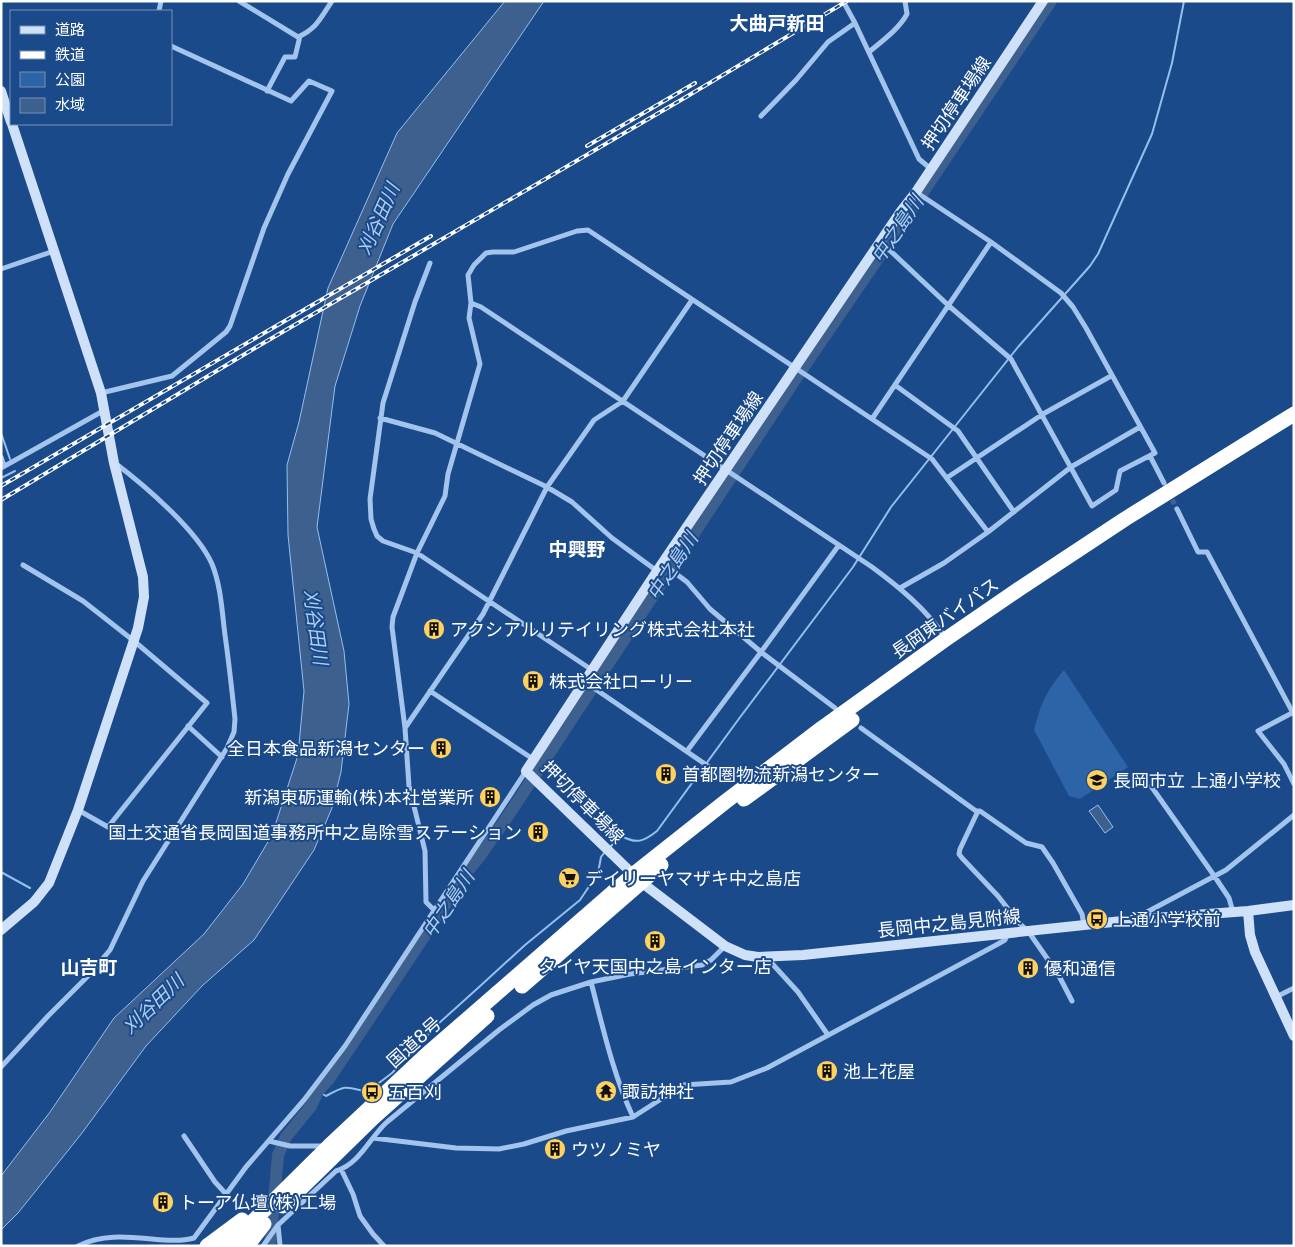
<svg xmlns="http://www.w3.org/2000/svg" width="1295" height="1247" font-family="'DejaVu Sans','Noto Sans JP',sans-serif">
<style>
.green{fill:#2d63a7}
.water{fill:#3d608e;stroke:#96bfef}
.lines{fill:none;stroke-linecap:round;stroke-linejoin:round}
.stream{stroke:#96bfef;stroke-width:2}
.river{stroke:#3d608e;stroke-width:12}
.street-tunnel{stroke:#3c659b;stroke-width:5;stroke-dasharray:5 2.5;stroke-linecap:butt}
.street{stroke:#a3c4ed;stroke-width:5}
.secondary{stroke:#cfe1f9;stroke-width:10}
.highway{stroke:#fff;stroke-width:15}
.rail-casing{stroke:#fff;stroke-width:4}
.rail{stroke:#1a4a89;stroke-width:2;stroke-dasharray:5.5;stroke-linecap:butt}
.labels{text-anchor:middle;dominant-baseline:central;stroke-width:4;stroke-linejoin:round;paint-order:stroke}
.street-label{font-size:18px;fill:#fff;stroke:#1a4a89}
.poi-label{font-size:18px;fill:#fff;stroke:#1a4a89;text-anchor:start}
.neighbourhood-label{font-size:19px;font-weight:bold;fill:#fff;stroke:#1a4a89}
.water-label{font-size:19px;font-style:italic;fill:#aecef4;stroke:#1a4a89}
</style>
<rect width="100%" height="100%" fill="#1a4a89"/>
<path class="green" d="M 1064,670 L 1128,767 L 1080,799 L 1069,796 L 1034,730 C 1041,703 1046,691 1064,670 Z"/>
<path class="water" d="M 505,1 L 544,1 L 393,224 L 360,306 L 335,386 L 317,527 L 344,651 L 349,704 L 341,772 L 332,808 L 314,850 L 254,940 L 202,986 L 146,1046 L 82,1133 L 18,1213 L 1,1230 L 1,1176 L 50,1112 L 114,1018 L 204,934 L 243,884 L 272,835 L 298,755 L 304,691 L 288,535 L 287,465 L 299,422 L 328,288 L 397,133 Z
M 1098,805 L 1113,827 L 1105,833 L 1089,811 Z"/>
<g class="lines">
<path class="stream" d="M 1,433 L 10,459
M 1,478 L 15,471
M 609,848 L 621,836 C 637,844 643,842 657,831 L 738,720 L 853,567 L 891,507 L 1018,347 L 1090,266 L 1098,254 L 1152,134 L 1172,63 L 1184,1
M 1,872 L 30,888
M 318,1091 L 326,1096 C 346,1085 345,1086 367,1092 L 392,1073 L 438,1024 L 478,988 L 525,945 L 580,900 L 598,873 L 601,857 L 604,853"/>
<path class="river" d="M 270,1246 L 278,1155 L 286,1137 L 311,1106 L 318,1091 L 329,1079 L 360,1033 L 467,872 L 480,856 L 508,816 L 797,377 L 907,216 L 1051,1"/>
<path class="street-tunnel" d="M 1169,493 L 1177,509"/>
<path class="street" d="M 239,1 L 298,37 C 317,28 320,19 332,1
M 843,1 L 855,23 L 919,159 L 931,169
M 159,11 L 161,1
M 869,52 C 882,41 899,29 907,14 L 905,1
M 267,91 L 285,57 L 295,57 L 300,36
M 761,116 L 796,80 L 828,42 L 855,23
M 881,242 L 949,306 L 1011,359 L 1092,506 L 1116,490 L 1120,471 L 1155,453 L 1086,328 L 1073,307 L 1061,293 L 991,242 L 916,192
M 430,263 L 415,302 L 383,403 L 370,499 L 371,519 L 374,529 L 377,536 L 383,541 L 417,553 L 592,670
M 1,269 L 54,251
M 471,303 L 481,307 L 872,567 C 899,587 925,608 945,637
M 895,385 L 958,431 L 1014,512
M 101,393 L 172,376 L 226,332 L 230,326 L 264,228 L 288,174 L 332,91 L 309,81 L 291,101 L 171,46
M 380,418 L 435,433 L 547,487 L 572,502 L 612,538 L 657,571
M 872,419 L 991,242
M 1150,456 L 1164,483
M 1,457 L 4,466
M 1,468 L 103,411
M 948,477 L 1043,414 L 1111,376
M 1177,509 L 1198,552 L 1207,552 L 1293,713
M 663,564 L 687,582 L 710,609 L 761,652 L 835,708
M 23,565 L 83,601 L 134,641 L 207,703 L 108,827 L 78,810
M 900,588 L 944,563 L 988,532 L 1071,467 L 1140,427
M 585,682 L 724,777
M 430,691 L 533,759
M 1294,712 L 1258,731 L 1284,764 L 1294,784
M 188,726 L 222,757
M 405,728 L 392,627 L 393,617 L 417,553 L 445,496 L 448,474 L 480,364 L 469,318 L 471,303 L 468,275 L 474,265 L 486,253 L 493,252 L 514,252 L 577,231 L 588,230 L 932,459 L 988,532
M 861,728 L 976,811 L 980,811 L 1026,843 L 1042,847 L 1053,863 L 1082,914 L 1084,925
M 687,751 L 761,652 L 839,545
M 1151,786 L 1215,877 L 1229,898 L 1233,912
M 978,811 L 960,849 L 959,854 L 962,858 L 998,896 L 1019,923 L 1028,931 L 1058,974 L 1072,1001
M 434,910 L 426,902 L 425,851 L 409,786 L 405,728 L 483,614 L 547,487 L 594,420 L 623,401 L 692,300
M 1141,917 L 1147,912 L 1226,870 L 1294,815
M 767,958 L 798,992 L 828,1035
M 591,982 C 603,1028 613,1074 633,1117 L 683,1085 L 731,1082 L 767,1068 L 998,944 L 1005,940 L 1008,934
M 1276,997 L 1294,988
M 1,1067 L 48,1016 L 88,976 L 110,950 L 143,881 L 227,748 L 234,732 L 235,719 C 232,691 229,663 225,635 C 222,612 221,586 212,564 C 197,530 144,485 115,463
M 184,1136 L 215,1182 L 226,1194
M 373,1138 L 456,1148 L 499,1149 L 524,1144 L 566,1131 L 633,1117
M 269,1141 L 290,1146 L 323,1146
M 341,1169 L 353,1194 L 360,1216 L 373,1234 L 384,1246
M 278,1225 L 280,1245
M 78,1246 C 117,1226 163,1247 194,1238 L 246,1167 L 304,1100 L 345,1046 L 526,771
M 263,1246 L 278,1225 L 336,1171 C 360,1164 370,1137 387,1122 L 499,1030 L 533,1005 L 551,995 L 591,982 L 630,974 L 702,965 L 711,960 L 725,946"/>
<path class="secondary" d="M 1043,1 L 916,192 L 901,211 L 657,571 L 526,771 L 641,882 L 725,946 L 745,955 L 758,957 L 803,955 L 1141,919 L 1248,911 L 1294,905
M 1,91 L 11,122
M 1248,911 L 1250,935 L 1255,952 L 1294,1036
M 1,930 L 34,902 L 49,883 L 78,810 L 138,628 L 144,597 L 143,577 L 114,463 L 101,393 L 12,124"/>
<path class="highway" d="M 744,799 L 852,720
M 522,986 L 661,865
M 283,1206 L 373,1118 L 487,1016
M 207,1246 L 242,1220
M 228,1246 L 329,1146 L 426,1055 L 634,874 L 725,802 L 822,728 L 946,639 L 1019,589 L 1125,519 L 1294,414
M 247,1246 L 264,1224"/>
<g class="rail-casing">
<path id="rail" d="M 587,146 L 695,83
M 1,486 L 431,236
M 1,500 L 255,348 L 681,100 L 847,1"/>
</g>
<use href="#rail" class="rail"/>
</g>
<defs>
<g id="building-disc" transform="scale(1.125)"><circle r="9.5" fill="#ffd15f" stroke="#1a4a89"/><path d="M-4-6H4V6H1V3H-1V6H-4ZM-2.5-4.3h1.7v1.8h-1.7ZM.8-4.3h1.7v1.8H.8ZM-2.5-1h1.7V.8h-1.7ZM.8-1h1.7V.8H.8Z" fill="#111"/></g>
<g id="school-disc" transform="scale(1.125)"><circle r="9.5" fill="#ffd15f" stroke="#1a4a89"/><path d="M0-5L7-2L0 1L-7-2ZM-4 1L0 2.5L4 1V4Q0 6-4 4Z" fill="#111"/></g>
<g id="supermarket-disc" transform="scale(1.125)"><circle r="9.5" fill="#ffd15f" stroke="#1a4a89"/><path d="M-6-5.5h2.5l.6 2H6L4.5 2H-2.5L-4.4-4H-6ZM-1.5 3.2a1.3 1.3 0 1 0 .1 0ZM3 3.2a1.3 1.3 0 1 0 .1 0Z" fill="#111"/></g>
<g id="bus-disc" transform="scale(1.125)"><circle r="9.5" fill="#ffd15f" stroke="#1a4a89"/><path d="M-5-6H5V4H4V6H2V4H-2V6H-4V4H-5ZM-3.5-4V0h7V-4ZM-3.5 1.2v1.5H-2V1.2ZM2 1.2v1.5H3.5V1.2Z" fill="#111"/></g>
<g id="temple-disc" transform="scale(1.125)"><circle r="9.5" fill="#ffd15f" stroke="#1a4a89"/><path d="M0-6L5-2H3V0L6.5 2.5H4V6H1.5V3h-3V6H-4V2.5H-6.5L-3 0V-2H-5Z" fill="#111"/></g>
</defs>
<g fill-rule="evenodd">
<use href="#building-disc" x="434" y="629"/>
<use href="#building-disc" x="533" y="681"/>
<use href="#building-disc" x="441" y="748"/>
<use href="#building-disc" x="666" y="774"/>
<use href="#school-disc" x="1097" y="780"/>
<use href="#building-disc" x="490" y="797"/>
<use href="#building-disc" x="538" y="832"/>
<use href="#supermarket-disc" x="569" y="878"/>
<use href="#bus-disc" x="1097" y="919"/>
<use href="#building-disc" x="655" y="941"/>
<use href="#building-disc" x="1028" y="968"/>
<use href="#building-disc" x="827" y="1071"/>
<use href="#temple-disc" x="606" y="1091"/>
<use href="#bus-disc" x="372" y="1092"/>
<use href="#building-disc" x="555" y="1149"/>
<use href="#building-disc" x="163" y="1202"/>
</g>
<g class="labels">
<g class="street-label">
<text transform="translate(956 103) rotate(-56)">押切停車場線</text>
<text transform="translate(728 438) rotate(-56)">押切停車場線</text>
<text transform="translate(945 618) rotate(-35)">長岡東バイパス</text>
<text transform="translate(583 802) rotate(45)">押切停車場線</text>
<text transform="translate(949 923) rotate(-6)">長岡中之島見附線</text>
<text transform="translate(414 1042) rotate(-42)">国道8号</text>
</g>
<g class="poi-label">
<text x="450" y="629">アクシアルリテイリング株式会社本社</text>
<text x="549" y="681">株式会社ローリー</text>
<text x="425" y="748" text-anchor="end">全日本食品新潟センター</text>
<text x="682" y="774">首都圏物流新潟センター</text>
<text x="1113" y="780">長岡市立 上通小学校</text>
<text x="474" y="797" text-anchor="end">新潟東砺運輸(株)本社営業所</text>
<text x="522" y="832" text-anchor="end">国土交通省長岡国道事務所中之島除雪ステーション</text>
<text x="585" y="878">デイリーヤマザキ中之島店</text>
<text x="1113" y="919">上通小学校前</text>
<text x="655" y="966" text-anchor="middle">タイヤ天国中之島インター店</text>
<text x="1044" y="968">優和通信</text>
<text x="843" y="1071">池上花屋</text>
<text x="622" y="1091">諏訪神社</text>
<text x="388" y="1092">五百刈</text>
<text x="571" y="1149">ウツノミヤ</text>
<text x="179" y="1202">トーア仏壇(株)工場</text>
</g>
<g class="neighbourhood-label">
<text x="777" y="23">大曲戸新田</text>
<text x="577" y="549">中興野</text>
<text x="89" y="967">山吉町</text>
</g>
<g class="water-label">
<text transform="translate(378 219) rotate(-66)">刈谷田川</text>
<text transform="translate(897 229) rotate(-56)">中之島川</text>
<text transform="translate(672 566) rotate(-57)">中之島川</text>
<text transform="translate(316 627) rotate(82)">刈谷田川</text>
<text transform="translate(448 904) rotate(-56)">中之島川</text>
<text transform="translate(153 1004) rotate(-44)">刈谷田川</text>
</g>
</g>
<rect width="1295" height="1247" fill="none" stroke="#ffffff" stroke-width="5"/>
<rect x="10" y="10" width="162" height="115" fill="#1a4a89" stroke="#7692b8"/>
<rect x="20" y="26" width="25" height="8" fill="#cfe1f9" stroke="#7692b8"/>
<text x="55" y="35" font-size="15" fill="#ffffff">道路</text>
<rect x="20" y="51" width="25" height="8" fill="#ffffff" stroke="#7692b8"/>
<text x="55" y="60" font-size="15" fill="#ffffff">鉄道</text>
<rect x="20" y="72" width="25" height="15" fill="#2d63a7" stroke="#7692b8"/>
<text x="55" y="85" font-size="15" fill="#ffffff">公園</text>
<rect x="20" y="98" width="25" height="15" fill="#3d608e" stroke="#7692b8"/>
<text x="55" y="110" font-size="15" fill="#ffffff">水域</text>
</svg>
